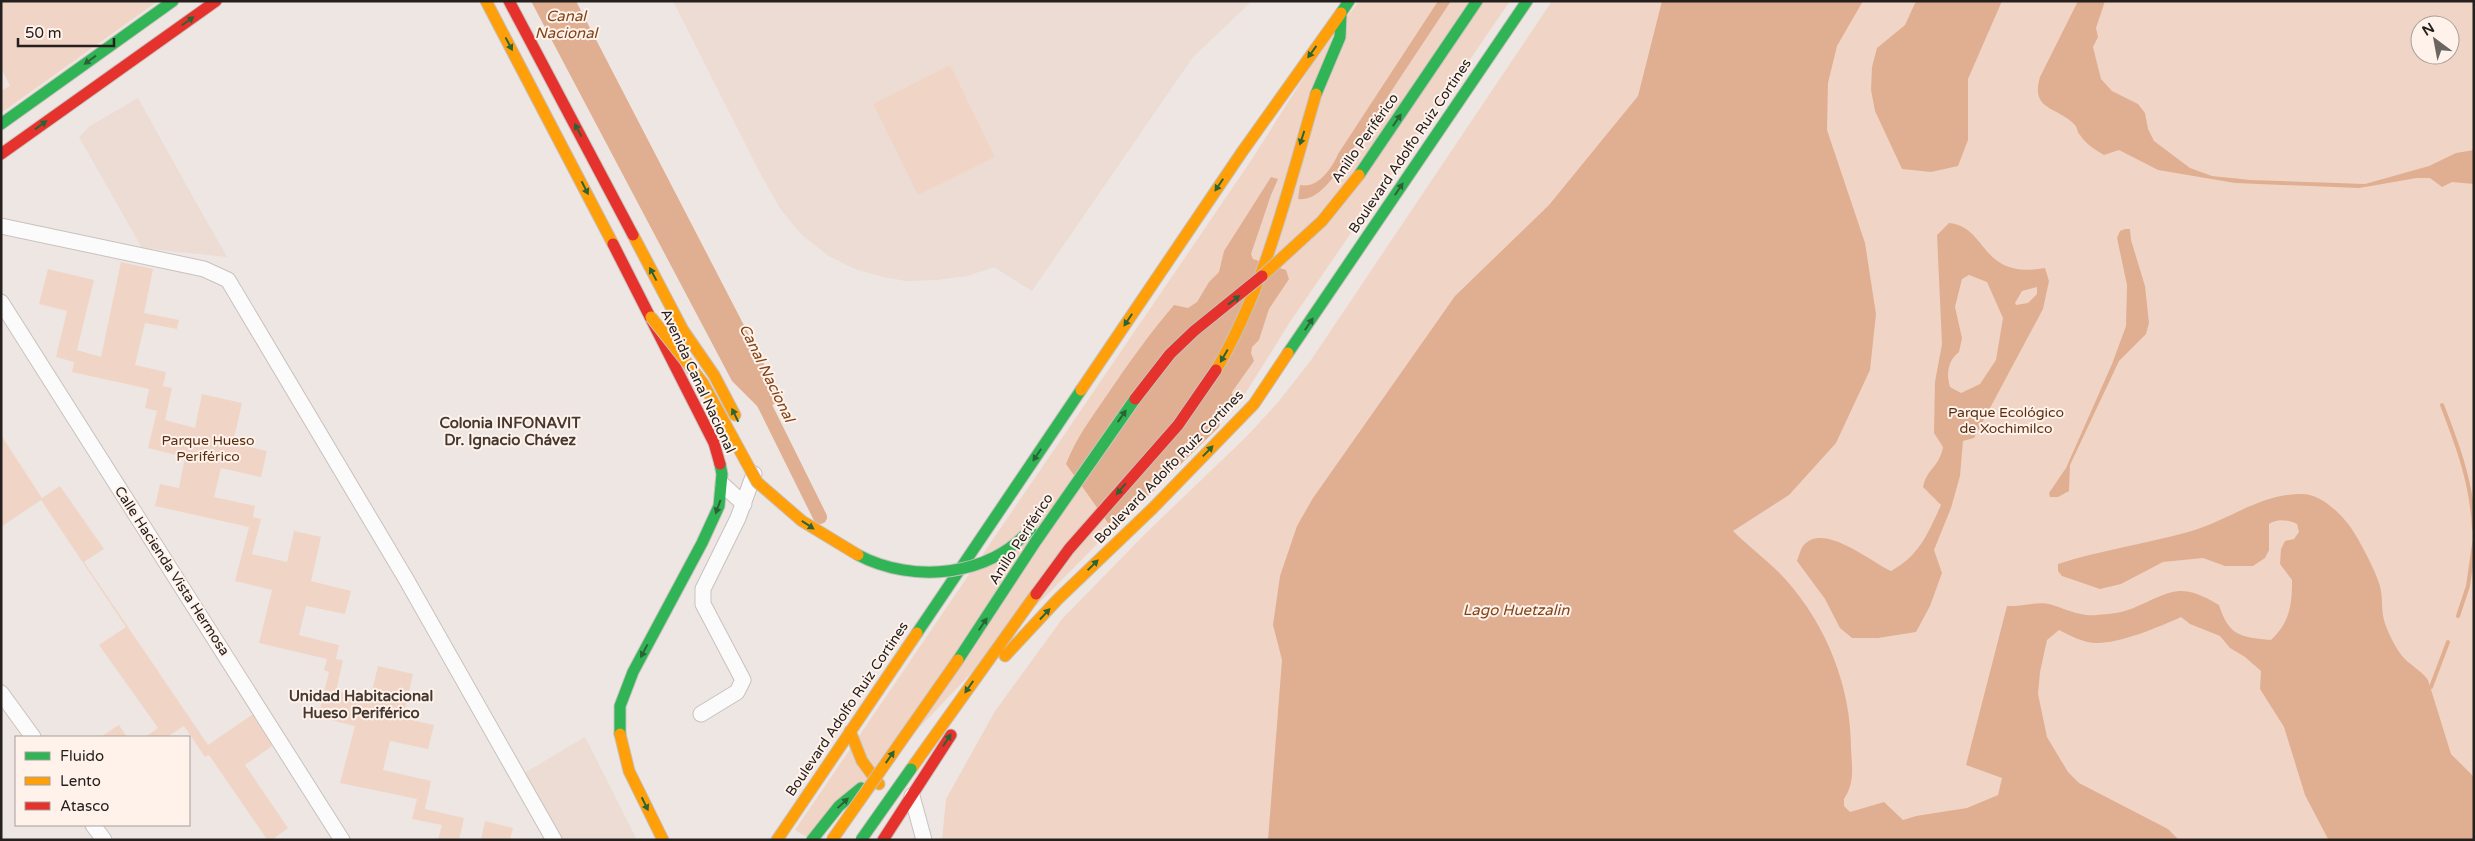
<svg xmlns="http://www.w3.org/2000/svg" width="2475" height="841" font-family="'Varela Round',sans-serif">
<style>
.built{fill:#ecdcd3}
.green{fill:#f0d5c6;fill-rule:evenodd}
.water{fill:#e0af92;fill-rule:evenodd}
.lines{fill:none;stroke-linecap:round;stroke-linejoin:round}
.stream{stroke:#e0af92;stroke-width:4}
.canal{stroke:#e0af92;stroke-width:14}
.street-casing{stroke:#c8c1be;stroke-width:17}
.fast-casing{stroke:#c8c1be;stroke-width:13}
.slow-casing{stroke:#c8c1be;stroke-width:13}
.jam-casing{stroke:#c8c1be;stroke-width:13}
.street{stroke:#fcfbfb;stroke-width:15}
.fast{stroke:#30b455;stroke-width:11}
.slow{stroke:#ff9f0a;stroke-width:11}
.jam{stroke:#e5322d;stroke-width:11}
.fast-bridge-casing{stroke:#c8c1be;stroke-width:13;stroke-linecap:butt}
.slow-bridge-casing{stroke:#c8c1be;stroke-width:13;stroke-linecap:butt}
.jam-bridge-casing{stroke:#c8c1be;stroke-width:13;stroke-linecap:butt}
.fast-bridge{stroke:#30b455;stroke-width:11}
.slow-bridge{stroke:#ff9f0a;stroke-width:11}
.jam-bridge{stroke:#e5322d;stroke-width:11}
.oneway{fill:#2a6336}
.labels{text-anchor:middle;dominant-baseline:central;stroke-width:4;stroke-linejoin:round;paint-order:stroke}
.street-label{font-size:14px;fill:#25201d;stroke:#fff2eb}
.park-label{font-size:14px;fill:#5a2f11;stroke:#fff2eb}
.water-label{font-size:15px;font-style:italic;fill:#814417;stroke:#fff2eb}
.neighbourhood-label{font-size:15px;font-weight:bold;fill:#443831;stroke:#fff2eb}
</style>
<rect width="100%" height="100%" fill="#eee6e2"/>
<path class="built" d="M 673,1 L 1252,1 L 1193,57 L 1032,291 L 994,267 L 967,276 L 936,280 L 906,281 L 883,277 L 855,269 L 829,256 L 803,236 L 781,210 L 759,171 Z
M 138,98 L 194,199 L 227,257 L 142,248 L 79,137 L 90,126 Z
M 585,737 L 636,838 L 633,840 L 558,840 L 521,775 Z"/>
<path class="green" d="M 1,1 L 158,1 L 1,113 L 1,91 L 10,86 L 1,68 Z
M 1359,1 L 1510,1 L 1290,322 L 1243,397 L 1022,620 L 812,840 L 795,830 L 1250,162 L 1311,66 Z
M 1552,1 L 2474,1 L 2474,840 L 942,840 L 946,799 L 995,711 L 1062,619 L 1145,534 L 1247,436 L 1279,401 L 1311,360 ZM 2420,25 L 2450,25 L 2450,55 L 2420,55 Z
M 950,65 L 995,157 L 918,195 L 873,104 Z
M 121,262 L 153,269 L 144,313 L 179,320 L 177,329 L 145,323 L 135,365 L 166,372 L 163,386 L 172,388 L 165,420 L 195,428 L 202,394 L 242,403 L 233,443 L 267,451 L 261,477 L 221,468 L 214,497 L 255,506 L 253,517 L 261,519 L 252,554 L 287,562 L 294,531 L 321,537 L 311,581 L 351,591 L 345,614 L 306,606 L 299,635 L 339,645 L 336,659 L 343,660 L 336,691 L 370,699 L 378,666 L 413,674 L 403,718 L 434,725 L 428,749 L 390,741 L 383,770 L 431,781 L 425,809 L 464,818 L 459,840 L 438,840 L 442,825 L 412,819 L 417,799 L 340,783 L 355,726 L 318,717 L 329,672 L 324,670 L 327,659 L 259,643 L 272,590 L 235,581 L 249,527 L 155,506 L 160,484 L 179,488 L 185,457 L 148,448 L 157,411 L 145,408 L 149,389 L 72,372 L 74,362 L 56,357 L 67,311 L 39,304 L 48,269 L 94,280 L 77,350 L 101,357 Z
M 1,435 L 42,498 L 60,486 L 104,549 L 84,562 L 208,745 L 256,712 L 275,744 L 245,765 L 288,828 L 272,840 L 264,840 L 266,838 L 209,755 L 205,757 L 184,726 L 167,737 L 145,737 L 158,728 L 99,645 L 126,627 L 41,500 L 1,527 Z
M 119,725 L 127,737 L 101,737 L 117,726 Z
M 485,821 L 513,828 L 510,840 L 481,840 Z"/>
<path class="water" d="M 531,1 L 576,1 L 764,364 L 779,401 L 762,411 L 732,381 Z
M 1438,1 L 1451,1 L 1337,173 C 1327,185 1315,201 1298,199 L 1300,185 C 1318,189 1332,168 1338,154 Z
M 1662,1 L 1863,1 L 1837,46 L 1828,83 L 1827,130 L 1865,243 L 1876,314 L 1870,370 L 1836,443 L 1789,495 L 1733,531 C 1750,548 1770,562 1786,580 C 1827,626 1851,687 1851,748 C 1852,768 1855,782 1844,799 L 1844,806 L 1850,812 L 1884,802 L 1903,820 L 1916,816 L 1967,808 L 1998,795 L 2002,778 L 1966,765 L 2007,606 C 2019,607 2039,601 2049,604 C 2064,608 2080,617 2097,615 C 2107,614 2121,613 2131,609 C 2170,593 2178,580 2219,605 C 2229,636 2240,637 2271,640 C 2290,622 2292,605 2292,580 L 2280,564 L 2281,549 L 2285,541 L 2294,539 L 2299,532 L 2297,524 C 2288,520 2278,518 2269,524 L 2269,550 L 2265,558 L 2253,566 L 2225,566 L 2203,558 L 2163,562 L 2121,584 L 2100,589 L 2062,576 L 2058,571 L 2058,564 C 2101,550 2145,544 2188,532 C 2226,522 2261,493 2303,494 C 2321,495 2338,511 2349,525 C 2359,539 2375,569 2380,586 C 2383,597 2381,609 2384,620 C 2387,631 2396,649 2403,657 C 2411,666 2421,670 2428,680 L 2451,754 L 2474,777 L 2474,840 L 2328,839 L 2305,795 L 2284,727 L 2260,689 L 2261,671 L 2245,657 L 2230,648 L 2220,636 L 2190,624 L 2181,617 C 2159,627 2119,644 2095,643 C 2082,642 2071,636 2059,630 L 2047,640 L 2040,672 L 2038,694 L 2047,737 L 2068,772 L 2079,783 L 2168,829 L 2179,840 L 1268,840 L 1282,660 L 1273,625 L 1280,576 L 1297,526 L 1313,498 L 1455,296 L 1549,205 L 1638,96 Z
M 1916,1 L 2002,1 L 1968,79 L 1968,140 L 1958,166 L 1931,172 L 1902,169 L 1875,111 L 1871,90 L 1872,67 L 1877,48 L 1905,25 Z
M 2078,1 L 2105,1 L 2096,28 L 2098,37 L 2093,47 L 2101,79 L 2112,91 L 2138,104 L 2145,113 L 2148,129 L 2154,141 L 2190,168 L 2212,176 L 2251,180 L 2365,184 L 2429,166 L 2456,153 L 2474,150 L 2474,184 L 2452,182 L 2442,187 L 2430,178 L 2417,178 L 2359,188 L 2235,183 L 2158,170 L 2119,150 L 2104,155 C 2095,150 2086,144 2080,135 C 2077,132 2077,127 2075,125 C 2057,106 2030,111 2040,77 Z
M 1271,177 L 1278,179 L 1271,195 L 1251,254 L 1253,259 L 1286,270 L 1289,279 L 1269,309 L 1259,340 L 1252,347 L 1251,353 L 1254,361 L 1232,392 L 1233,400 L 1223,412 L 1219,427 L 1113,530 L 1066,464 C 1076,438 1092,417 1107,395 C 1128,364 1150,333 1174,305 L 1188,308 L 1197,302 L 1209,282 L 1219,272 L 1224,251 Z
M 1949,223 C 1989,227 1979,280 2045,268 L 2049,281 L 2043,309 L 1974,438 L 1963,441 L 1960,476 L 1951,508 L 1934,550 L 1942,573 L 1930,606 L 1916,632 L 1878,638 L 1852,638 L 1840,628 L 1825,599 L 1797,561 C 1799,556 1800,550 1803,546 C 1822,521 1870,561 1891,571 C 1920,555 1928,533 1941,505 L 1923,487 C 1927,468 1939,468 1943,447 L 1934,433 L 1935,382 L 1942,344 L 1937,235 ZM 1969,275 L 1987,282 L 2003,318 L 1996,360 L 1980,384 L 1961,393 L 1950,387 C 1946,374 1948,360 1959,352 L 1962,338 L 1955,307 L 1962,279 ZM 2037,287 L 2037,294 L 2028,303 L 2016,305 L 2015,303 L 2022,291 Z
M 2125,229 L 2130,229 L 2131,240 L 2145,286 L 2149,323 L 2146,334 L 2119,361 L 2070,465 L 2069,491 L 2058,497 L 2050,497 L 2049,493 L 2066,468 L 2112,364 L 2126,326 L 2127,285 L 2117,238 L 2120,231 Z"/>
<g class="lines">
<path class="stream" d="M 2442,405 C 2458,446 2472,484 2474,529
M 2458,616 L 2468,586 L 2474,544
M 2431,687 L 2448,642"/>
<path class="canal" d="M 758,392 L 820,517"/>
<g class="street-casing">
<path id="street" d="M 1,226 L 204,269 L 228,280 L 406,579 L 554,840
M 1,302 L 342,840
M 723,485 L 744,504
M 1,693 L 33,737
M 701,714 L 737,692 L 743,680 L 703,604 L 703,589 L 738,518 L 754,474
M 912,796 L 924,840
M 93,825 L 104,840"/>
</g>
<g class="fast-casing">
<path id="fast" d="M 1316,94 L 1340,37 L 1341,13 L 1349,1
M 1,124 L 173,1
M 1359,175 L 1477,1
M 1288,353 L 1527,1
M 917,633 L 1081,390
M 620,734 L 620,706 L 633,672 L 702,543 L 719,506 L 722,474 L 720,464
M 812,840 L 839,806 L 861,788"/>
</g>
<g class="slow-casing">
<path id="slow" d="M 486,1 L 613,244
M 633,235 L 683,330 L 714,375 L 735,415
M 1216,370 C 1266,285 1288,188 1316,94
M 1081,390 L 1242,152 L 1341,13
M 1005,656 L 1058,599 L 1153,508 L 1254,404 L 1288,353
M 850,731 L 862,761 L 879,784
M 620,734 L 629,771 L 663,840
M 911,769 L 1036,594
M 777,840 L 917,633"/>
</g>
<g class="jam-casing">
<path id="jam" d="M 509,1 L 633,235
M 1,154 L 216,1
M 613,244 L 714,443 L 720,464
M 1036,594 L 1069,549 L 1178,425 L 1216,370
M 883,840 L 951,735"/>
</g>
<use href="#street" class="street"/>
<use href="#fast" class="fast"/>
<use href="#slow" class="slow"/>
<use href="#jam" class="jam"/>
<g class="fast-bridge-casing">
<path id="fast-bridge" d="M 858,555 C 913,584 991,577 1031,528
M 958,660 L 1036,541 L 1135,399
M 861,840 L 911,769"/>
</g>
<g class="slow-bridge-casing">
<path id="slow-bridge" d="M 1262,276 L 1322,221 L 1359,175
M 651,317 L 703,383 L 757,482 L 802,521 L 858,555
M 832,840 L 958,660"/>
</g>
<g class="jam-bridge-casing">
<path id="jam-bridge" d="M 1135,399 L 1170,354 L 1194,331 L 1262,276"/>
</g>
<use href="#fast-bridge" class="fast-bridge"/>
<use href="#slow-bridge" class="slow-bridge"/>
<use href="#jam-bridge" class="jam-bridge"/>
</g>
<defs><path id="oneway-solid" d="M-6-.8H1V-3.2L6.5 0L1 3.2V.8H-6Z" transform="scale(1.25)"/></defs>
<g class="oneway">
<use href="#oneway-solid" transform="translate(188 21) rotate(-35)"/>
<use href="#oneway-solid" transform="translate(509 44) rotate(62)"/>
<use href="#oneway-solid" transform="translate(1312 52) rotate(126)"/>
<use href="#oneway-solid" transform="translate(90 60) rotate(144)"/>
<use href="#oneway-solid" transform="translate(1397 120) rotate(-56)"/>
<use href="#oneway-solid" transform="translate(41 125) rotate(-36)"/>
<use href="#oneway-solid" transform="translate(578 130) rotate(-118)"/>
<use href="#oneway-solid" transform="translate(1302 138) rotate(108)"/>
<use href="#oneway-solid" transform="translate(1219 185) rotate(124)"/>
<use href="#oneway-solid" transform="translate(585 188) rotate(63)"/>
<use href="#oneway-solid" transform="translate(1399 189) rotate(-56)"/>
<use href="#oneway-solid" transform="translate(653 274) rotate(-118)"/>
<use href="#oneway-solid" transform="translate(1234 300) rotate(-38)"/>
<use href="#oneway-solid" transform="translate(1128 320) rotate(124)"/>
<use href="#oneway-solid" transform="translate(1309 324) rotate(-56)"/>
<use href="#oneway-solid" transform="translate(1224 356) rotate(120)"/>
<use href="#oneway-solid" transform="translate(735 415) rotate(-116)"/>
<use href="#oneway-solid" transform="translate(1122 416) rotate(-55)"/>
<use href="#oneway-solid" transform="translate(1208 451) rotate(-46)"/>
<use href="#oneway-solid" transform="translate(1037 455) rotate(124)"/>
<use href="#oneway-solid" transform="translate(1121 489) rotate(131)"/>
<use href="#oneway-solid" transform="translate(718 507) rotate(110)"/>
<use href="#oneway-solid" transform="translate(808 525) rotate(34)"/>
<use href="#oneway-solid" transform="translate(1093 565) rotate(-44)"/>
<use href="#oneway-solid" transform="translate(1045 614) rotate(-47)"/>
<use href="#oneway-solid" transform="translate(983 624) rotate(-56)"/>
<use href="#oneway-solid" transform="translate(644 651) rotate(118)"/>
<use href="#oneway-solid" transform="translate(969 687) rotate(125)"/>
<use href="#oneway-solid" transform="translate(947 740) rotate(-57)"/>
<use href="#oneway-solid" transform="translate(890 757) rotate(-55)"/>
<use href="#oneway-solid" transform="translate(843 803) rotate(-43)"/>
<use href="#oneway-solid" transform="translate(645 804) rotate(64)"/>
</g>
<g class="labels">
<g class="street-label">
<text transform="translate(1365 138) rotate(-55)">Anillo Periférico</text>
<text transform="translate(1410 146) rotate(-56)">Boulevard Adolfo Ruiz Cortines</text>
<text transform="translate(698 381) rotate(65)">Avenida Canal Nacional</text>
<text transform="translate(1169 467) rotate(-46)">Boulevard Adolfo Ruiz Cortines</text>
<text transform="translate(1021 539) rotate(-57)">Anillo Periférico</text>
<text transform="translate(172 571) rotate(57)">Calle Hacienda Vista Hermosa</text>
<text transform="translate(847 709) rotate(-56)">Boulevard Adolfo Ruiz Cortines</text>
</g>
<g class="park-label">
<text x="2006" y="412">Parque Ecológico<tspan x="2006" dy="16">de Xochimilco</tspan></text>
<text x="208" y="440">Parque Hueso<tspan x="208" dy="16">Periférico</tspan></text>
</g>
<g class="water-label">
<text x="566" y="16">Canal<tspan x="566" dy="17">Nacional</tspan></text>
<text transform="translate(767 373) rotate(64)">Canal Nacional</text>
<text x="1516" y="610">Lago Huetzalin</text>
</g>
<g class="neighbourhood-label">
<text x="510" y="423">Colonia INFONAVIT<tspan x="510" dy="17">Dr. Ignacio Chávez</tspan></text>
<text x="361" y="696">Unidad Habitacional<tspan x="361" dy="17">Hueso Periférico</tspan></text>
</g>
</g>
<rect width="2475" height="841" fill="none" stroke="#25201d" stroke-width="5"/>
<rect x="15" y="736" width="175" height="90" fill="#fff2eb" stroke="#a89e99"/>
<rect x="25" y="752" width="25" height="8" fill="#30b455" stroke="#a89e99"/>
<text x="60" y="761" font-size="15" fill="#25201d">Fluido</text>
<rect x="25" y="777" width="25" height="8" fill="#ff9f0a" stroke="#a89e99"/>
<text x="60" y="786" font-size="15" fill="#25201d">Lento</text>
<rect x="25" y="802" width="25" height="8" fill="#e5322d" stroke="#a89e99"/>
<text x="60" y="811" font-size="15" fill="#25201d">Atasco</text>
<g transform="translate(2435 40) rotate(328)"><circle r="24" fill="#fff2eb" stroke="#a89e99"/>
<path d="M0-4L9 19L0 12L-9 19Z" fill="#6b6562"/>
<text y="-8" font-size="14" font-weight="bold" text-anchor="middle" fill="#25201d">N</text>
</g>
<path d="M18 38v8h96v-8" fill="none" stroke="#25201d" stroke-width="2.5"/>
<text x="25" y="38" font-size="15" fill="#25201d" stroke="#fff2eb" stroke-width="4" paint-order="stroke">50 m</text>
</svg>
